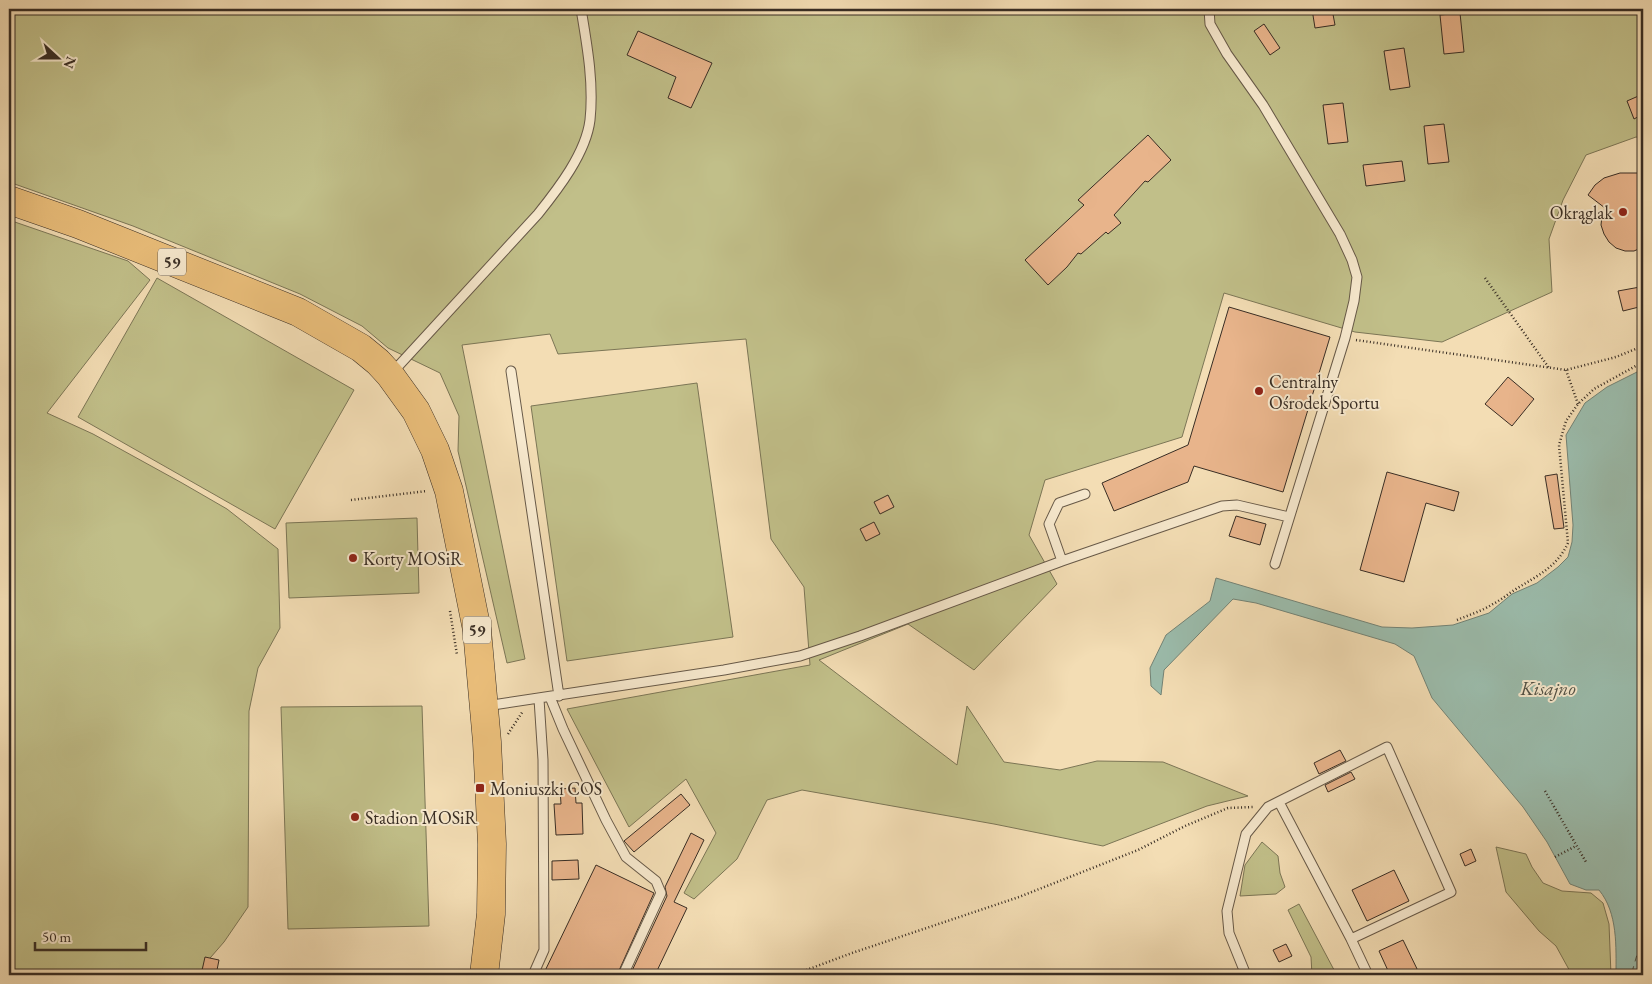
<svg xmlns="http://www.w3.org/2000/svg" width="1652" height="984" font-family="'EB Garamond',serif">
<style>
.green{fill:#c1bf89;stroke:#7c7656}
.water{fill:#9bbcac;stroke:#738376}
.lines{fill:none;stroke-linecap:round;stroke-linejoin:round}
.ferry{stroke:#515146;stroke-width:1;stroke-dasharray:6 5;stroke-linecap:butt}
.building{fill:#e8b48b;stroke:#382d24}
.lane-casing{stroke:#675948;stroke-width:11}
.primary-casing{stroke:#382d24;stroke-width:29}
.path{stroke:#382d24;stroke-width:2.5;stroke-dasharray:1 2.5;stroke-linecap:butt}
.lane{stroke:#f7e9ce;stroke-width:9}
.primary{stroke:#eabe7a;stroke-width:28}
.poi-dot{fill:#8f2418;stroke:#f7e9ce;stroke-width:2}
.labels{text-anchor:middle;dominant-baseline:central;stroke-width:4;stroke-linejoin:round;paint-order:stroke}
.shield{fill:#f7e9ce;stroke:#716557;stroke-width:1}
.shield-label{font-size:16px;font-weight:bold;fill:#382d24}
.poi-label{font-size:18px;fill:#382d24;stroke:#f7e9ce;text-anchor:start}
.water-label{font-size:19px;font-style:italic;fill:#515146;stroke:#f7e9ce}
</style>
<rect width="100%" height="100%" fill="#f3ddb4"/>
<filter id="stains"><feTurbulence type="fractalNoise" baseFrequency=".004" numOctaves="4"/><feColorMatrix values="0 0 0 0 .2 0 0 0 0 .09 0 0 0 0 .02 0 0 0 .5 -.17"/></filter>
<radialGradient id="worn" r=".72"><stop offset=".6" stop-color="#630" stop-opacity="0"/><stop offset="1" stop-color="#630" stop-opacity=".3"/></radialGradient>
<path class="green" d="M 9,9 L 1643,9 L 1643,138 L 1636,137 L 1586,155 L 1563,200 L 1549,239 L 1552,292 L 1442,342 L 1355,332 L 1224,293 L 1182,437 L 1045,480 L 1029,535 L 1057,584 L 974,670 L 908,624 L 819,660 L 957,765 L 967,706 L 1004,762 L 1060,770 L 1097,761 L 1163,762 L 1248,796 L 1207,806 L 1103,846 L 994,824 L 802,790 L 767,800 L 737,859 L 694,899 L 684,893 L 716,833 L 686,779 L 629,827 L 567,709 L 810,665 L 804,587 L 771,539 L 746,339 L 558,354 L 550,334 L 462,345 L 525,659 L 507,663 L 458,451 L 459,416 L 440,373 L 388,348 L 362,326 L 300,294 L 133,226 L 9,182 Z
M 9,220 L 128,261 L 150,280 L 47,413 L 93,434 L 182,483 L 227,509 L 278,549 L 280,628 L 258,668 L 249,711 L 248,907 L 224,942 L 204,965 L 199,975 L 9,975 Z
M 157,278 L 354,390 L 275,529 L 78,417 Z
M 697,383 L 733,637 L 567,661 L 531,406 Z
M 417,518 L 419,593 L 289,598 L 286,523 Z
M 422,706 L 429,926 L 288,929 L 281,707 Z
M 1262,842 L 1278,856 L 1280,873 L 1285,887 L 1276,894 L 1240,896 L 1245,865 Z
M 1496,847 L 1526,854 L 1532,867 L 1543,883 L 1562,891 L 1591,893 L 1603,903 L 1609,924 L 1611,975 L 1572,975 L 1556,946 L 1539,931 L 1506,892 Z
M 1299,904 L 1333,968 L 1338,975 L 1312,975 L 1311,957 L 1288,910 Z"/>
<path class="water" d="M 1643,369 L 1643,975 L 1616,975 C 1616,947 1618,913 1599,890 L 1586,890 L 1570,884 L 1547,842 L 1523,807 L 1432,698 L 1414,656 L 1395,644 L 1256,603 L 1233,599 L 1164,670 L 1161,695 L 1151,686 L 1150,668 L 1166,635 L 1210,601 L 1216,578 L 1382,627 L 1412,628 L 1453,625 L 1489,613 L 1512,594 L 1537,583 L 1558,567 L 1568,557 L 1572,542 L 1573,525 L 1566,435 L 1585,403 L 1607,387 Z"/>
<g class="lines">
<path class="ferry" d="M 1632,972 L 1643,934"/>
</g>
<path class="building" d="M 1312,9 L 1332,9 L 1335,25 L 1315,28 Z
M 1460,13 L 1464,52 L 1444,54 L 1440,15 Z
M 1264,24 L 1280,48 L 1270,55 L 1254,31 Z
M 638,31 L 712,63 L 691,108 L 668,98 L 676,77 L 627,55 Z
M 1404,48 L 1410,87 L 1390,90 L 1384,51 Z
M 1643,94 L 1643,114 L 1634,119 L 1627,101 Z
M 1343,103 L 1348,142 L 1328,144 L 1323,105 Z
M 1444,124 L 1449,162 L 1428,164 L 1424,126 Z
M 1148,135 L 1171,160 L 1148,182 L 1145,181 L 1114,215 L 1121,223 L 1108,234 L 1106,232 L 1081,254 L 1078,253 L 1067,267 L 1048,285 L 1025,260 L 1084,205 L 1078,200 Z
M 1402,161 L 1405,181 L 1366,186 L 1363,165 Z
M 1620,173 L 1638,173 L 1643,176 L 1643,247 L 1634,251 L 1625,251 L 1616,248 L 1609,242 L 1604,234 L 1601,225 L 1602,216 L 1605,208 L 1588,195 L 1595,185 L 1604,178 Z
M 1640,287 L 1643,306 L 1623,311 L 1618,291 Z
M 1229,307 L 1330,337 L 1283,492 L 1194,466 L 1188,482 L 1114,511 L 1102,483 L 1188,445 Z
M 1508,377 L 1534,399 L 1512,426 L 1485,404 Z
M 1387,472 L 1459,492 L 1454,511 L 1426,503 L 1404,582 L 1360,570 Z
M 1557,474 L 1564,528 L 1554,529 L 1545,476 Z
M 888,495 L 894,507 L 880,514 L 874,502 Z
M 1236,516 L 1266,524 L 1260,545 L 1229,536 Z
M 874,522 L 880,534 L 866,541 L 860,529 Z
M 1340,750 L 1346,761 L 1319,774 L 1314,763 Z
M 1351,772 L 1355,779 L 1328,792 L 1325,785 Z
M 575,788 L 576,803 L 582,803 L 583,834 L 556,835 L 554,804 L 561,804 L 560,789 Z
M 681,794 L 690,805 L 634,852 L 624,841 Z
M 691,833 L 704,840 L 674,902 L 687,908 L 655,975 L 630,975 L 667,896 L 665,887 Z
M 1471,849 L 1476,861 L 1465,866 L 1460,854 Z
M 578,860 L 579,879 L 552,880 L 552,861 Z
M 596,865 L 654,893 L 617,975 L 543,975 Z
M 1394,870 L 1409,901 L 1367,921 L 1352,890 Z
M 1403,940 L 1420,975 L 1390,975 L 1379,951 Z
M 1286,944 L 1292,956 L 1279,962 L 1273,950 Z
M 205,957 L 219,960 L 216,975 L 201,975 Z"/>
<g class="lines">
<g class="lane-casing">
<path id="lane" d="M 1209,9 L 1210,24 L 1227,54 L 1263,105 L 1340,234 L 1352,260 L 1357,277 L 1354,301 L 1345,338 L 1275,564
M 511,371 L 559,696
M 391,374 L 538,214 C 558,189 586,153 590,120 C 594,83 587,45 581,9
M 1062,561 L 1049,524 L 1059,503 L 1085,494
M 550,697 L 563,729 L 606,820 L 626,857 L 656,881 L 661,893 L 623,975
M 486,706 L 724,670 L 800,656 L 860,636 L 1062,561 L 1222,506 L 1237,505 L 1289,517
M 1279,802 L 1351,939 L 1368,975
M 533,975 L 544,950 L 543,760 L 539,699
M 1246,975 L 1229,933 L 1227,911 L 1246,834 L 1268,807 L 1387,747 L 1451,892 L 1351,939"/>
</g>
<g class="primary-casing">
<path id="primary" d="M 9,200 L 78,224 L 298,312 L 361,348 L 378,362 L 390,375 L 416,411 L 435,450 L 449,491 L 477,630 L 487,742 L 492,844 L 491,914 L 484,975"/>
</g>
<path class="path" d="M 1485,278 L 1549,368
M 1356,340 L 1566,370 L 1616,357 L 1643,346
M 1566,370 L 1578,404
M 351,500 L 427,491
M 450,611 L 457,655
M 1457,620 C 1469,615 1482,611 1493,604 C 1501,600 1508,594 1516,589 C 1537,576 1557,567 1568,543 L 1559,445 L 1566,421 L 1578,404 L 1594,389 L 1643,362
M 508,734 L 523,711
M 1545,791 L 1586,862
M 1555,857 L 1576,846
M 793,975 L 852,953 L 1019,897 L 1138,850 L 1185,826 L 1228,808 L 1254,807"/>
<use href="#lane" class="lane"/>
<use href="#primary" class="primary"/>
</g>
<g class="poi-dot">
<circle cx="1623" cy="212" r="5"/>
<circle cx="1259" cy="391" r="5"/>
<circle cx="353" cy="558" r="5"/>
<rect x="475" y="783" width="10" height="10" rx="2.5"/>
<circle cx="355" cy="817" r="5"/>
</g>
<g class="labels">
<g class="shield">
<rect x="158" y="248.5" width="28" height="27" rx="4"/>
<rect x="463" y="616.5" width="28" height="27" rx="4"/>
</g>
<g class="shield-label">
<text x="172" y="262">59</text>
<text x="477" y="630">59</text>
</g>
<g class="poi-label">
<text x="1613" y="212" text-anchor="end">Okrąglak</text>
<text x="1269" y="381">Centralny<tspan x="1269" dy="21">Ośrodek Sportu</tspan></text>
<text x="363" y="558">Korty MOSiR</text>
<text x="490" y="788">Moniuszki COS</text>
<text x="365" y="817">Stadion MOSiR</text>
</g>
<g class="water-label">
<text x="1548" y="688">Kisajno</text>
</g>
</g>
<rect width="1652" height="984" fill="none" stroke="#f3ddb4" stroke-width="30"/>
<rect x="10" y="10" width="1632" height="964" fill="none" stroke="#382d24" stroke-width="2.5"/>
<rect x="15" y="15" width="1622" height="954" fill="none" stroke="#382d24"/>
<g transform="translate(58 58) rotate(111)" stroke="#f7e9ce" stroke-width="4" paint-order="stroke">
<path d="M0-4L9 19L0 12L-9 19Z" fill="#382d24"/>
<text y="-8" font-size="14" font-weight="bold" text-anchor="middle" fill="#382d24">N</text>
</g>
<path d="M35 942v8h111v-8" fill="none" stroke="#382d24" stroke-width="2.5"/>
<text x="42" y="942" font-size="15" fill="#382d24" stroke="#f7e9ce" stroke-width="4" paint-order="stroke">50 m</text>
<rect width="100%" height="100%" filter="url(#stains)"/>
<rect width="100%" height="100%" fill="url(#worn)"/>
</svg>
